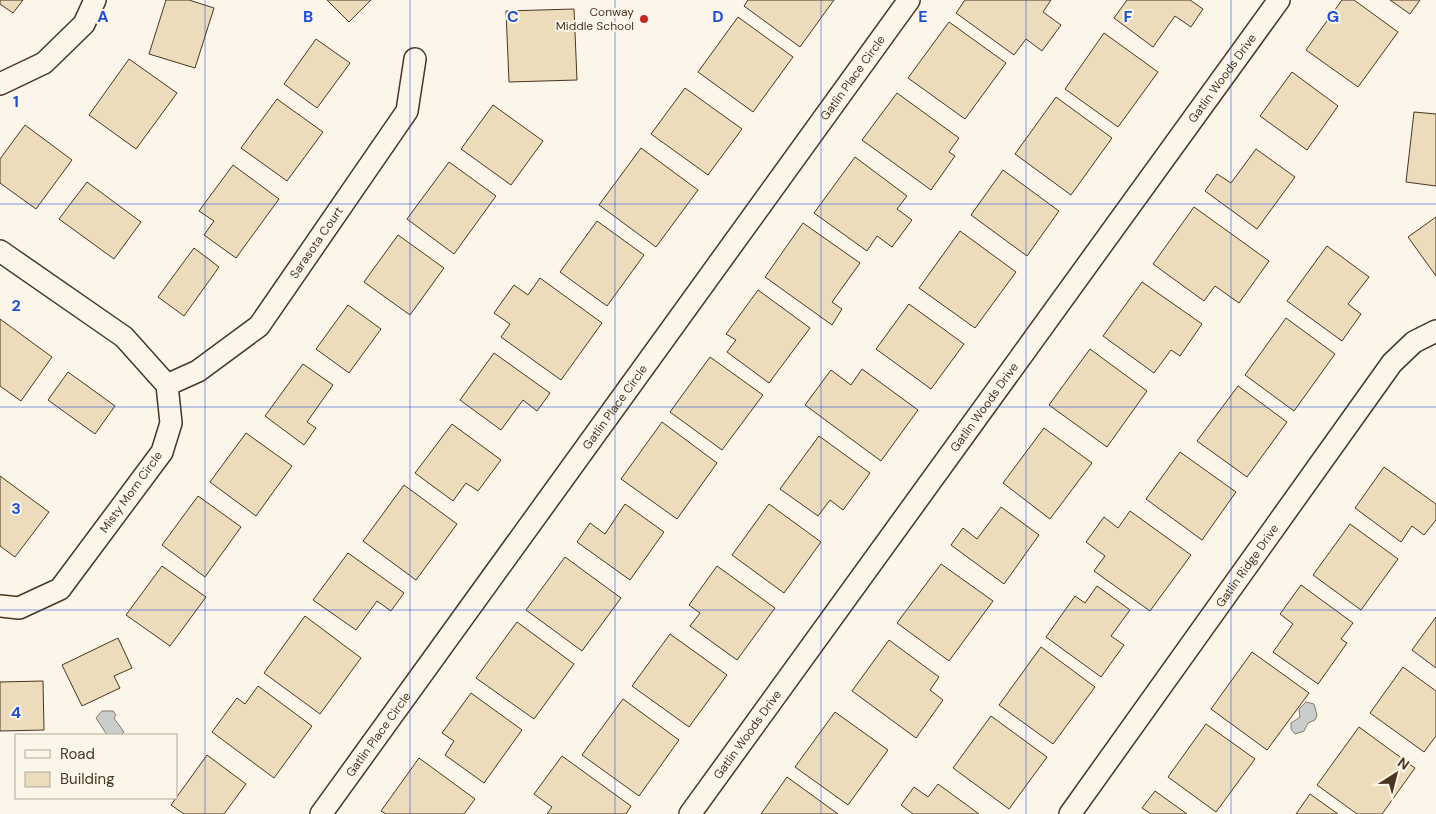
<svg xmlns="http://www.w3.org/2000/svg" width="1436" height="814" font-family="'DM Sans',sans-serif">
<style>
.water{fill:#c9cecd;stroke:#887966}
.building{fill:#ecdcbc;stroke:#4a3520}
.lines{fill:none;stroke-linecap:round;stroke-linejoin:round}
.street-casing{stroke:#4a3520;stroke-width:24}
.street{stroke:#fbf6e9;stroke-width:21}
.grid{fill:none;stroke:#1d4ed8;stroke-width:1;stroke-opacity:0.55}
.poi-dot{fill:#c62828;stroke:#fbf6e9;stroke-width:2}
.labels{text-anchor:middle;dominant-baseline:central;stroke-width:4;stroke-linejoin:round;paint-order:stroke}
.poi-label{font-size:12px;fill:#4a3520;stroke:#fbf6e9;text-anchor:end}
.street-label{font-size:12px;fill:#4a3520;stroke:#fbf6e9}
.grid-label{font-size:16px;text-anchor:middle;font-weight:bold;fill:#1d4ed8;stroke:#fbf6e9;stroke-width:4;stroke-linejoin:round;paint-order:stroke}
</style>
<rect width="100%" height="100%" fill="#fbf6e9"/>
<path class="water" d="M 1306,702 L 1314,704 L 1317,715 L 1315,720 L 1308,723 L 1304,731 L 1295,734 L 1291,729 L 1291,723 L 1300,717 L 1299,709 Z
M 102,711 L 113,711 L 116,715 L 114,718 L 124,732 L 121,735 L 107,735 L 96,718 Z"/>
<path class="building" d="M 0,0 L 23,0 L 13,13 L 0,4 Z
M 166,0 L 189,0 L 214,8 L 195,68 L 149,54 Z
M 327,0 L 371,0 L 349,22 Z
M 748,0 L 834,0 L 800,47 L 744,6 Z
M 965,0 L 1051,0 L 1043,12 L 1061,25 L 1042,51 L 1026,39 L 1014,55 L 956,13 Z
M 1127,0 L 1190,0 L 1203,9 L 1191,27 L 1175,16 L 1153,47 L 1114,18 Z
M 1342,0 L 1354,0 L 1398,32 L 1358,87 L 1306,50 Z
M 1390,0 L 1420,0 L 1410,14 Z
M 574,9 L 577,80 L 509,82 L 506,11 Z
M 738,17 L 793,57 L 753,112 L 698,72 Z
M 949,22 L 1006,63 L 965,119 L 908,78 Z
M 1104,33 L 1158,72 L 1118,127 L 1065,89 Z
M 316,39 L 350,63 L 317,108 L 284,84 Z
M 129,59 L 177,93 L 136,149 L 89,115 Z
M 1292,72 L 1338,106 L 1307,150 L 1260,116 Z
M 685,88 L 742,129 L 708,175 L 651,134 Z
M 897,93 L 959,138 L 949,152 L 955,156 L 931,190 L 862,140 Z
M 1056,97 L 1112,138 L 1071,195 L 1015,154 Z
M 277,99 L 323,132 L 287,181 L 241,148 Z
M 493,105 L 543,141 L 511,185 L 461,149 Z
M 1414,112 L 1436,114 L 1436,186 L 1406,182 Z
M 25,125 L 72,160 L 36,209 L 0,183 L 0,159 Z
M 641,148 L 698,190 L 656,247 L 599,205 Z
M 1256,149 L 1295,177 L 1257,229 L 1205,191 L 1217,174 L 1231,183 Z
M 855,157 L 907,196 L 897,209 L 912,220 L 892,247 L 877,236 L 867,251 L 814,213 Z
M 449,162 L 496,196 L 454,254 L 407,219 Z
M 233,165 L 279,199 L 236,258 L 204,235 L 214,221 L 199,211 Z
M 1003,170 L 1059,211 L 1027,256 L 971,215 Z
M 87,182 L 141,222 L 114,259 L 59,219 Z
M 1194,207 L 1269,261 L 1239,303 L 1215,286 L 1204,301 L 1153,264 Z
M 1436,217 L 1436,276 L 1408,237 Z
M 597,221 L 644,255 L 607,306 L 560,272 Z
M 803,223 L 860,263 L 832,302 L 842,309 L 832,325 L 765,277 Z
M 960,231 L 1016,272 L 975,328 L 919,288 Z
M 398,235 L 444,268 L 410,315 L 364,282 Z
M 1327,246 L 1369,277 L 1348,304 L 1361,314 L 1342,341 L 1287,301 Z
M 194,248 L 219,267 L 184,316 L 158,297 Z
M 540,278 L 602,323 L 561,380 L 501,337 L 510,324 L 494,313 L 514,285 L 528,295 Z
M 1142,282 L 1202,324 L 1180,356 L 1171,350 L 1154,373 L 1103,336 Z
M 758,290 L 810,328 L 769,383 L 727,352 L 736,340 L 726,334 Z
M 909,304 L 964,344 L 931,389 L 876,349 Z
M 348,305 L 381,329 L 349,373 L 316,349 Z
M 1286,318 L 1335,354 L 1294,411 L 1245,375 Z
M 0,319 L 52,357 L 21,401 L 0,386 Z
M 1090,349 L 1147,391 L 1107,447 L 1049,405 Z
M 494,353 L 550,393 L 537,411 L 523,400 L 501,430 L 460,400 Z
M 710,357 L 763,395 L 722,450 L 670,412 Z
M 303,364 L 333,385 L 307,422 L 316,428 L 304,445 L 265,416 Z
M 862,369 L 918,410 L 881,461 L 805,405 L 831,370 L 851,385 Z
M 68,372 L 115,406 L 95,434 L 48,400 Z
M 1238,386 L 1287,422 L 1247,477 L 1197,441 Z
M 662,422 L 717,463 L 677,519 L 621,479 Z
M 452,424 L 501,460 L 478,491 L 466,483 L 453,501 L 415,473 Z
M 1044,428 L 1092,463 L 1050,519 L 1003,483 Z
M 246,433 L 292,466 L 256,516 L 210,482 Z
M 819,436 L 870,473 L 843,510 L 830,500 L 818,516 L 780,489 Z
M 1180,452 L 1236,492 L 1202,540 L 1146,499 Z
M 1384,467 L 1436,504 L 1436,520 L 1424,535 L 1412,526 L 1401,542 L 1355,508 Z
M 0,476 L 49,512 L 15,557 L 0,546 Z
M 404,485 L 457,524 L 416,580 L 363,541 Z
M 198,496 L 241,527 L 205,577 L 162,545 Z
M 625,504 L 664,532 L 630,580 L 577,542 L 590,523 L 605,534 Z
M 769,504 L 821,542 L 784,593 L 732,555 Z
M 1001,507 L 1039,535 L 1004,584 L 951,545 L 963,528 L 977,539 Z
M 1130,511 L 1191,555 L 1150,611 L 1094,571 L 1105,556 L 1086,542 L 1104,517 L 1118,528 Z
M 1350,524 L 1398,559 L 1361,610 L 1313,575 Z
M 348,553 L 404,593 L 391,611 L 377,601 L 356,630 L 313,600 Z
M 565,557 L 621,598 L 582,651 L 526,610 Z
M 941,564 L 993,601 L 949,661 L 897,623 Z
M 162,566 L 206,597 L 170,646 L 126,615 Z
M 717,566 L 775,608 L 737,660 L 690,626 L 700,613 L 689,605 Z
M 1301,585 L 1353,623 L 1341,639 L 1347,643 L 1318,684 L 1273,652 L 1293,624 L 1280,614 Z
M 1097,586 L 1130,610 L 1111,636 L 1124,645 L 1101,677 L 1046,637 L 1075,596 L 1085,603 Z
M 305,616 L 361,658 L 320,714 L 264,673 Z
M 1436,617 L 1436,668 L 1412,650 Z
M 517,622 L 574,664 L 534,719 L 476,678 Z
M 670,634 L 727,675 L 689,727 L 632,686 Z
M 118,638 L 132,668 L 114,676 L 120,688 L 82,706 L 62,665 Z
M 889,640 L 939,677 L 930,690 L 943,700 L 916,738 L 852,691 Z
M 1041,647 L 1095,687 L 1053,744 L 999,705 Z
M 1252,652 L 1309,693 L 1267,750 L 1211,709 Z
M 1403,667 L 1436,691 L 1436,736 L 1424,752 L 1370,713 Z
M 43,681 L 44,730 L 0,731 L 0,682 Z
M 258,686 L 312,726 L 274,778 L 212,732 L 237,698 L 245,704 Z
M 471,693 L 522,730 L 484,783 L 445,755 L 454,741 L 442,733 Z
M 623,699 L 679,740 L 639,796 L 582,755 Z
M 835,712 L 888,750 L 848,805 L 795,767 Z
M 991,716 L 1047,757 L 1009,809 L 953,768 Z
M 1206,724 L 1255,759 L 1216,812 L 1168,777 Z
M 1359,727 L 1415,768 L 1382,814 L 1357,814 L 1317,785 Z
M 207,755 L 246,784 L 224,814 L 184,814 L 171,805 Z
M 562,756 L 631,806 L 626,814 L 547,814 L 552,807 L 534,794 Z
M 419,758 L 475,799 L 464,814 L 386,814 L 381,811 Z
M 787,777 L 838,814 L 761,814 Z
M 938,784 L 979,814 L 913,814 L 901,805 L 914,787 L 928,797 Z
M 1155,791 L 1187,814 L 1151,814 L 1142,808 Z
M 1310,794 L 1338,814 L 1296,814 Z"/>
<g class="lines">
<g class="street-casing">
<g id="street">
<path d="M 0,84 L 44,63 L 84,24 L 95,0"/>
<path d="M 0,251 L 124,337 L 167,385 L 171,423 L 162,452 L 60,589 L 19,608 L 0,606"/>
<path id="s1" d="M 167,385 L 198,371 L 259,326 L 407,111 L 415,59"/>
<path id="s2" d="M 321,814 L 909,0"/>
<path id="s3" d="M 690,814 L 1279,0"/>
<path id="s4" d="M 1070,814 L 1392,363 L 1414,342 L 1436,331"/>
</g>
</g>
<use href="#street" class="street"/>
</g>
<path class="grid" d="M 205,0 L 205,814M 410,0 L 410,814M 615,0 L 615,814M 821,0 L 821,814M 1026,0 L 1026,814M 1231,0 L 1231,814M 0,204 L 1436,204M 0,407 L 1436,407M 0,610 L 1436,610"/>
<circle class="poi-dot" cx="644" cy="19" r="5"/>
<g class="labels">
<g class="poi-label">
<text x="634" y="12">Conway<tspan x="634" dy="14">Middle School</tspan></text>
</g>
<g class="street-label">
<text stroke="none"><textPath href="#s2" startOffset="908">Gatlin Place Circle</textPath></text>
<text stroke="none"><textPath href="#s3" startOffset="908">Gatlin Woods Drive</textPath></text>
<text stroke="none"><textPath href="#s1" startOffset="211">Sarasota Court</textPath></text>
<text stroke="none"><textPath href="#s2" startOffset="502">Gatlin Place Circle</textPath></text>
<text stroke="none"><textPath href="#s3" startOffset="502">Gatlin Woods Drive</textPath></text>
<text transform="translate(131 492) rotate(-54)">Misty Morn Circle</text>
<text stroke="none"><textPath href="#s4" startOffset="305">Gatlin Ridge Drive</textPath></text>
<text stroke="none"><textPath href="#s2" startOffset="98">Gatlin Place Circle</textPath></text>
<text stroke="none"><textPath href="#s3" startOffset="98">Gatlin Woods Drive</textPath></text>
</g>
</g>
<g class="grid-label">
<text x="103" y="22">A</text>
<text x="308" y="22">B</text>
<text x="513" y="22">C</text>
<text x="718" y="22">D</text>
<text x="923" y="22">E</text>
<text x="1128" y="22">F</text>
<text x="1333" y="22">G</text>
<text x="16" y="107">1</text>
<text x="16" y="311">2</text>
<text x="16" y="514">3</text>
<text x="16" y="718">4</text>
</g>
<rect x="15" y="734" width="162" height="65" fill="#fbf6e9" stroke="#b4a999"/>
<rect x="25" y="750" width="25" height="8" fill="#fbf6e9" stroke="#b4a999"/>
<text x="60" y="759" font-size="15" fill="#4a3520">Road</text>
<rect x="25" y="772" width="25" height="15" fill="#ecdcbc" stroke="#b4a999"/>
<text x="60" y="784" font-size="15" fill="#4a3520">Building</text>
<g transform="translate(1396 774) rotate(36)" stroke="#fbf6e9" stroke-width="4" paint-order="stroke">
<path d="M0-4L9 19L0 12L-9 19Z" fill="#4a3520"/>
<text y="-8" font-size="14" font-weight="bold" text-anchor="middle" fill="#4a3520">N</text>
</g>
</svg>
